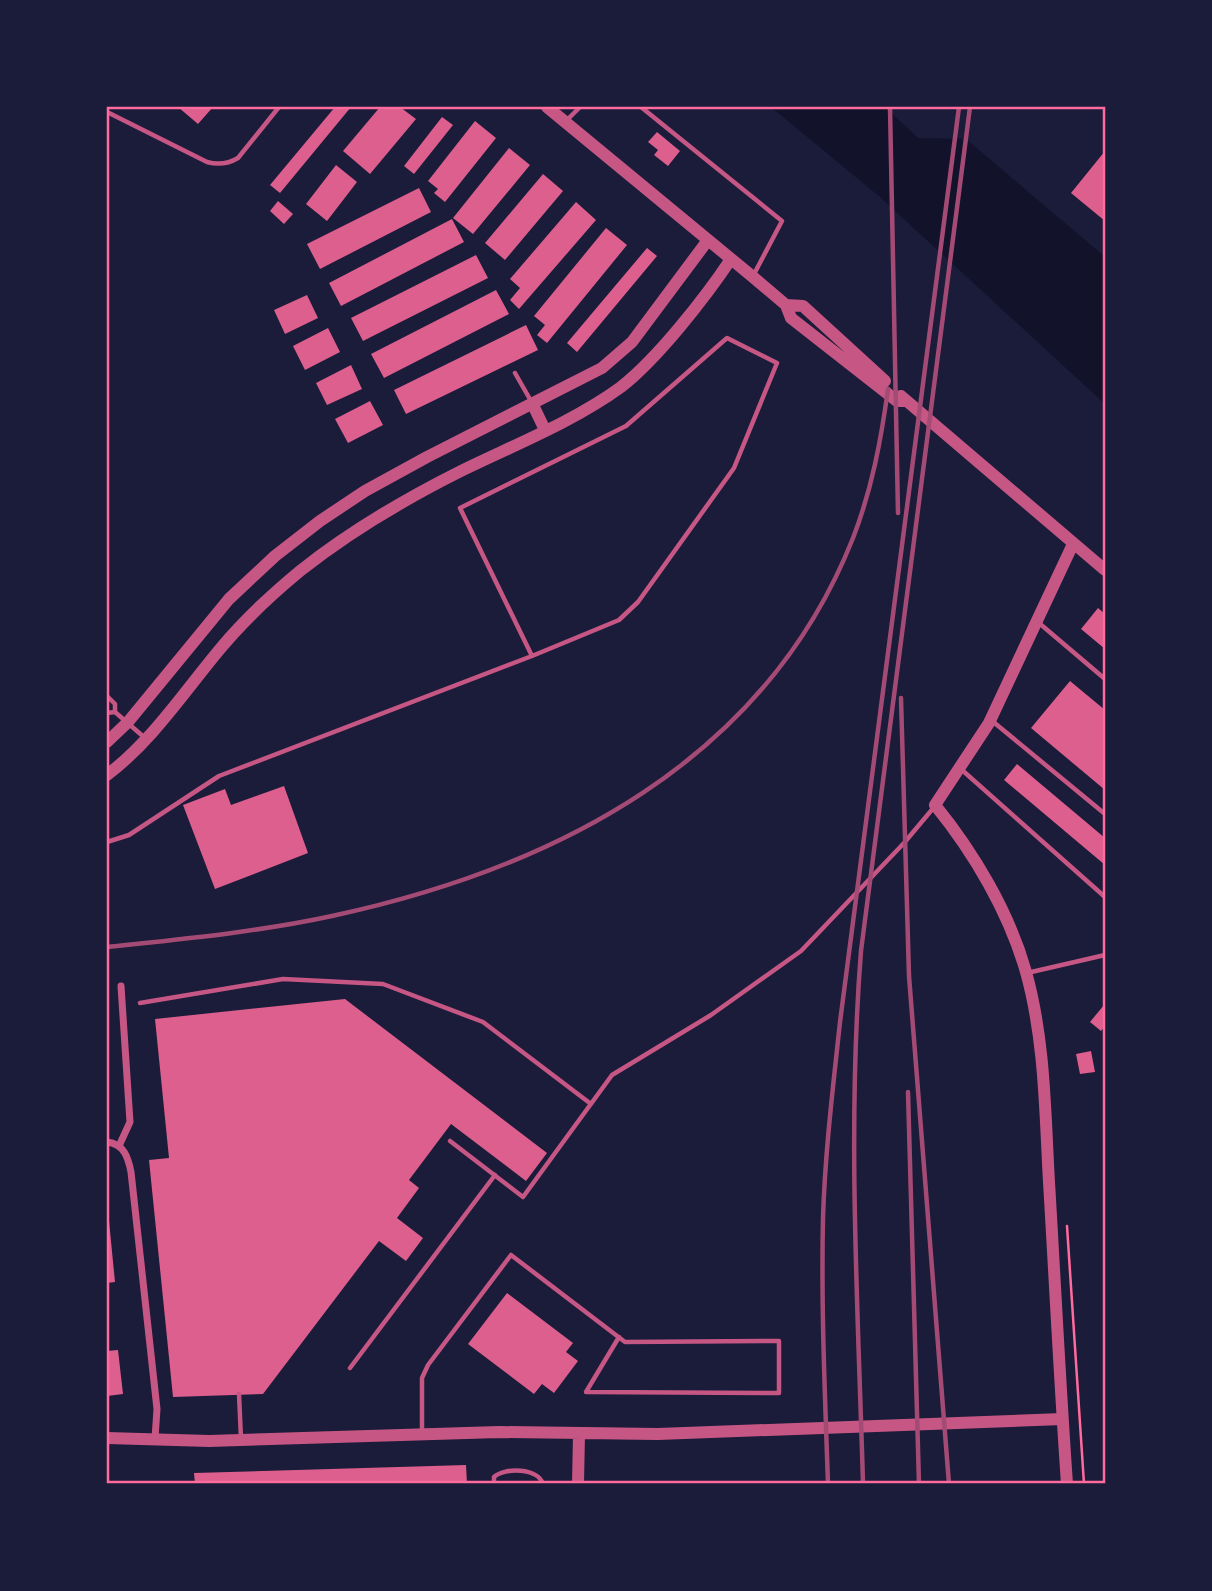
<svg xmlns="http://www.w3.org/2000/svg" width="1212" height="1591" font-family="'PT Sans',sans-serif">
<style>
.water{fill:#12122b}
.building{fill:#dd5f8e}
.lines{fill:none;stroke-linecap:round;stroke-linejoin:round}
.path{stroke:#ff6b9d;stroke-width:2.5}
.service{stroke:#c65784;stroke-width:4.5}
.minor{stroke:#c65784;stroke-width:7}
.tertiary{stroke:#c65784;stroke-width:12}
.rail{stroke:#a44b75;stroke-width:4.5}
.neatline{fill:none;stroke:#ff6b9d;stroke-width:2.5}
</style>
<rect width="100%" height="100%" fill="#1b1b3a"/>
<path class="water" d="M 771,107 L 885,107 L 918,138 L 966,139 L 1105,257 L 1105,404 L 880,197 Z"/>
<path class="building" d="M 178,107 L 213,107 L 198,124 Z
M 335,107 L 351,107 L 280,193 L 270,185 Z
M 380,107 L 400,107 L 416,119 L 370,174 L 343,151 Z
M 442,117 L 453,125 L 414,174 L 404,166 Z
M 475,121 L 496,138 L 445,202 L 434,193 L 438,189 L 428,181 Z
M 657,132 L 680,151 L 668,166 L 654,155 L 658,150 L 648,142 Z
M 509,148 L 530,165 L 473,234 L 453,218 Z
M 1105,151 L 1105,221 L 1071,193 Z
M 336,165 L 357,182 L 327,221 L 306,204 Z
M 543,174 L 563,191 L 505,260 L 485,243 Z
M 419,188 L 431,212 L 320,269 L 307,244 Z
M 278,201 L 293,214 L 284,224 L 270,211 Z
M 576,202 L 596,220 L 519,309 L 510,300 L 520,288 L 510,279 Z
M 452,219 L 464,242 L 341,306 L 329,283 Z
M 606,228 L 627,245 L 547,343 L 537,335 L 545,325 L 534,316 Z
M 647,248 L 657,256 L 577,352 L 567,343 Z
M 476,255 L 488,278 L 363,341 L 351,318 Z
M 496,290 L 509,314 L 384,378 L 371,354 Z
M 307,295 L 318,318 L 285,334 L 274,310 Z
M 526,325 L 538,350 L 406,414 L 394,390 Z
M 328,328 L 340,352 L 305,370 L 293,346 Z
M 351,365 L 362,389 L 327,405 L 316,383 Z
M 370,401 L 383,425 L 348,443 L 335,419 Z
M 1098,608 L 1105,614 L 1105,649 L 1081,629 Z
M 1070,681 L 1105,710 L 1105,790 L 1031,728 Z
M 1017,764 L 1105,838 L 1105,865 L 1004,780 Z
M 284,786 L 308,853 L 215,889 L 183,805 L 225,789 L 231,805 Z
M 345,999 L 547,1153 L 526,1181 L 451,1124 L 409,1180 L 419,1188 L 397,1218 L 423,1238 L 406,1261 L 379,1241 L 263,1394 L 173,1397 L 149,1160 L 169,1158 L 155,1019 Z
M 1104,1005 L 1105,1026 L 1101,1031 L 1090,1022 Z
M 1091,1051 L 1095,1072 L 1080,1074 L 1076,1054 Z
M 107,1221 L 109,1221 L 115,1282 L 107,1283 Z
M 507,1293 L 573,1343 L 566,1352 L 578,1361 L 554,1393 L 542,1384 L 534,1394 L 468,1344 Z
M 118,1350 L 123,1394 L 107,1396 L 107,1351 Z
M 466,1465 L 467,1484 L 195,1484 L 194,1473 Z"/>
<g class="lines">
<path class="path" d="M 1067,1226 L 1084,1484"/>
<path class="service" d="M 641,107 L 782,221 L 753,276
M 107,112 L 207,162 C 218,165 228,164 238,158 L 279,107
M 566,121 L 580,107
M 515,373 L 531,401
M 1039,623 L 1105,679
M 107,696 L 115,704 L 115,712 L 145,738
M 107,713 L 115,712
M 991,720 L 1105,814
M 962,770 L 1105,897
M 107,842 L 129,835 L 219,776 L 532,656 L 619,620 L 638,602 L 734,468 L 777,363 L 727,338 L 626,426 L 460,508 L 532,656
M 1027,973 L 1105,955
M 140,1003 L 283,979 L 383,984 L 483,1022 L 591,1104
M 450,1141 L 523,1197 L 612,1075 L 711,1015 L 801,951 L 904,843 L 935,806
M 350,1368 L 495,1175
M 239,1394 L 241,1439
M 422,1431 L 422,1378 L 428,1365 L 511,1255 L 625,1342 L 779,1341 L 779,1393 L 586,1392 L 619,1337
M 494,1484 L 494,1477 C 505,1467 538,1468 543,1484"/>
<path class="minor" d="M 107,1142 C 124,1144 128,1157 131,1172 L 157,1409 L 155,1438
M 119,1146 L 130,1122 L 121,986"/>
<path class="tertiary" d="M 547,107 L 753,277 L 786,305 L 791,318 L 897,401 L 905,401
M 786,305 L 803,306 L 885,381
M 901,396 L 1105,570
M 533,405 L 545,430
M 107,742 L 128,722 L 229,599 L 275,556 L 320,521 L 365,491 L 427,457 L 602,368 L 632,342 L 708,240
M 107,775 C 152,741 184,692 220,649 C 244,620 271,595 300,571 C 349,532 405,499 461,471 C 514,445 573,422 621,387 C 657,359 705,298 731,259
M 107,1438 L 209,1441 L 499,1432 L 658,1434 L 1062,1419
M 578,1484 L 579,1434
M 1067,1484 C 1060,1384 1055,1283 1049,1182 C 1045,1112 1045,1040 1026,972 C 1009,912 974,853 935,805 L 989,723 L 1073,544"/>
<path class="rail" d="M 890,107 L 898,513
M 901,698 L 909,976 L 949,1484
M 107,947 C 182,939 258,932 332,916 C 555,868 765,761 853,538 C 872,489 881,440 888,389
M 908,1092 L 919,1484
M 828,1484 C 825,1396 821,1307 823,1218 C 825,1153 833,1087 840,1022 L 959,107
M 863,1484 C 858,1306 847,1128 861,951 L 970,107"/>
</g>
<rect width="1212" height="1591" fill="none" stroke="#1b1b3a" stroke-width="217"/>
<rect x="108" y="108" width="996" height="1374" class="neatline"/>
</svg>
